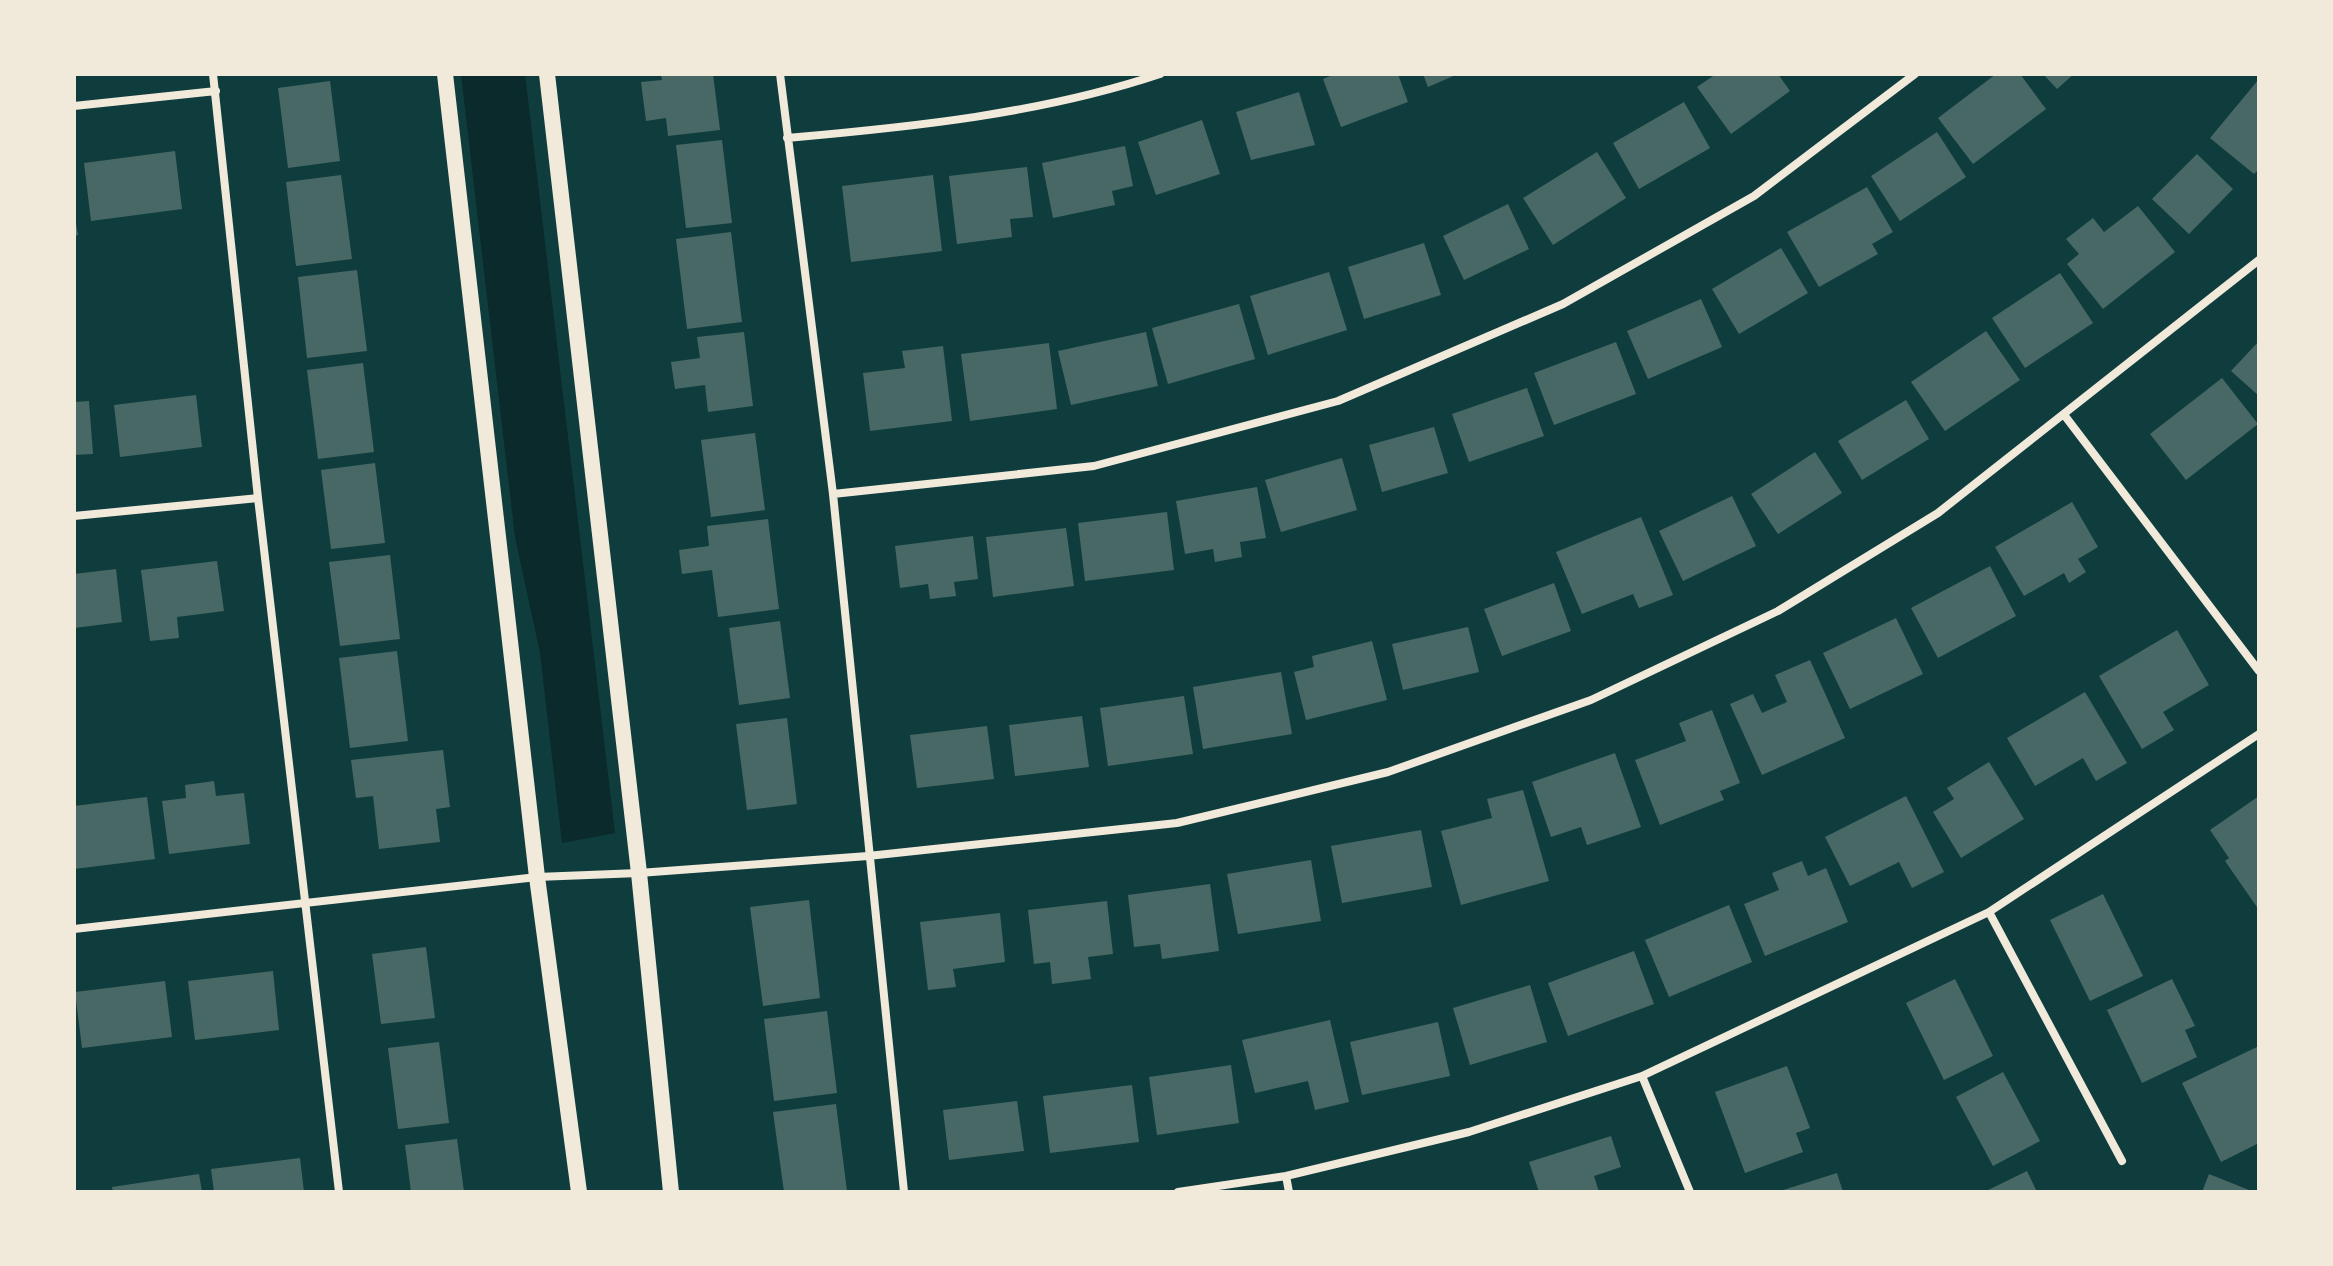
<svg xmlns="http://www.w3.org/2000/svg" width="2333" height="1266" font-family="Helvetica,sans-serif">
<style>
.water{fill:#0a2a2b}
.building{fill:#486865}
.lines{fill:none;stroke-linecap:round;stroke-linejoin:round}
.minor{stroke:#f1e9da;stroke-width:8}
.secondary{stroke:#f1e9da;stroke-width:16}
</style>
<rect width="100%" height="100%" fill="#0f3d3e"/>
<path class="water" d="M 461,74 L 525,74 L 615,833 L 562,843 L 540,653 L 515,537 Z"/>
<path class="building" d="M 661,74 L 713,74 L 720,130 L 668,136 L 666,118 L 646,121 L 641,82 L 662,80 Z
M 1335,74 L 1398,74 L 1408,102 L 1341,127 L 1323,79 Z
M 1423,74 L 1458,74 L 1428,87 Z
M 1716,74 L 1778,74 L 1790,91 L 1731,134 L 1697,87 Z
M 1996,74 L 2020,74 L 2046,109 L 1973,164 L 1938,118 Z
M 2043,74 L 2074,74 L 2057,89 Z
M 2259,79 L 2259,169 L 2254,174 L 2210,138 Z
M 330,81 L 340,161 L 288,168 L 278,88 Z
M 1299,92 L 1315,145 L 1251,160 L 1236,112 Z
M 1684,102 L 1710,148 L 1639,189 L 1613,143 Z
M 1202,120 L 1220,174 L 1156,195 L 1138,142 Z
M 1937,132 L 1966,177 L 1900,221 L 1871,176 Z
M 722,140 L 732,223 L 686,228 L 676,145 Z
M 1125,146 L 1133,186 L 1112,191 L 1115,205 L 1053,218 L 1042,163 Z
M 175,151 L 182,209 L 91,221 L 84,163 Z
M 1597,152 L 1626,198 L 1553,245 L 1523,198 Z
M 2197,154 L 2233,189 L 2189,234 L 2152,199 Z
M 1027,167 L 1033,217 L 1010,219 L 1012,237 L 957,244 L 949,176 Z
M 341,175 L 352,259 L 296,266 L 286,182 Z
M 933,175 L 942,251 L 851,262 L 842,186 Z
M 1867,187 L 1893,232 L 1872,244 L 1878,254 L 1819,287 L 1787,232 Z
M 1508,204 L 1529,249 L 1464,280 L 1443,236 Z
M 2138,206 L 2175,252 L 2103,309 L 2067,264 L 2079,254 L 2066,239 L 2093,218 L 2104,232 Z
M 74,211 L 78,235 L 74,236 Z
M 731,232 L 742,322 L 687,329 L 676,239 Z
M 1424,243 L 1441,295 L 1364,319 L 1348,267 Z
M 1781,248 L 1808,293 L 1739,334 L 1712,289 Z
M 357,270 L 367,351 L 307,358 L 298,277 Z
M 1329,272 L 1347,330 L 1268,355 L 1250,296 Z
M 2060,273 L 2093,323 L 2025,368 L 1992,318 Z
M 1701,299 L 1722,347 L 1648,379 L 1627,331 Z
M 1239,304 L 1255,359 L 1168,384 L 1152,328 Z
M 1986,331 L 2020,380 L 1945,431 L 1911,382 Z
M 744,332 L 753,406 L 708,412 L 705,385 L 675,389 L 671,362 L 700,358 L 697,337 Z
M 1146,332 L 1158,386 L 1071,405 L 1058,351 Z
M 2259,341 L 2259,396 L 2231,371 Z
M 1616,342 L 1636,394 L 1554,425 L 1534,373 Z
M 1049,343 L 1057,409 L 970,421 L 961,354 Z
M 943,346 L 952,421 L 870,431 L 863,373 L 905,368 L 902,351 Z
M 363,363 L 374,452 L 318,459 L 307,370 Z
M 2222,378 L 2258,424 L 2186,480 L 2150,434 Z
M 1527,388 L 1544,436 L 1469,462 L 1452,414 Z
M 196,395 L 202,447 L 120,457 L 114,405 Z
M 1906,400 L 1929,439 L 1862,480 L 1838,441 Z
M 89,401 L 93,454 L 74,455 L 74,402 Z
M 1434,427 L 1448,473 L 1382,492 L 1369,445 Z
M 755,433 L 765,510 L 711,517 L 701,440 Z
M 1815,452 L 1842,493 L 1778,534 L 1751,494 Z
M 1342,458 L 1357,510 L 1281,532 L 1265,480 Z
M 375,463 L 385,543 L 331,549 L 321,470 Z
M 1257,487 L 1266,538 L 1240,542 L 1242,557 L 1215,562 L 1213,549 L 1185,554 L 1176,501 Z
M 1732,496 L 1756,546 L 1683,581 L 1659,531 Z
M 2072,502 L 2098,547 L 2078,559 L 2086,572 L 2069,583 L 2064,573 L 2024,596 L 1995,547 Z
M 1167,512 L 1174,570 L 1085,581 L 1078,523 Z
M 1641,517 L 1673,595 L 1639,608 L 1633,594 L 1582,614 L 1556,552 Z
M 768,519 L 779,609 L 718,617 L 712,570 L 682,574 L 679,550 L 709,546 L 707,526 Z
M 1066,528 L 1074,586 L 993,597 L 986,537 Z
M 973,536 L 978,579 L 954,582 L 956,596 L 930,599 L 928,584 L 900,588 L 895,546 Z
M 390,555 L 400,639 L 340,646 L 329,562 Z
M 217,561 L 224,611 L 177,617 L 179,638 L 150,641 L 141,570 Z
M 1990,566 L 2016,616 L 1938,658 L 1911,608 Z
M 116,569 L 122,622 L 74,628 L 74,574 Z
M 1554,583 L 1571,631 L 1502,656 L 1484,609 Z
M 1896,618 L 1923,674 L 1850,709 L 1823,653 Z
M 780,621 L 790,698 L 739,705 L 729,628 Z
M 1468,627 L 1479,672 L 1403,690 L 1392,644 Z
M 2177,630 L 2209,685 L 2163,712 L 2174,730 L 2142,749 L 2099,676 Z
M 1372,641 L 1387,700 L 1306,720 L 1294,672 L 1314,667 L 1312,656 Z
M 397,651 L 408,741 L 350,748 L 339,658 Z
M 1810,660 L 1845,738 L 1762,775 L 1730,704 L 1753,694 L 1762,713 L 1787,702 L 1775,675 Z
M 1281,672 L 1292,734 L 1203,749 L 1193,687 Z
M 2085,692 L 2127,763 L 2096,781 L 2083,758 L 2035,786 L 2007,738 Z
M 1184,696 L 1193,754 L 1108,766 L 1100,708 Z
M 1712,710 L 1740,783 L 1720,791 L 1724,800 L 1660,825 L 1635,760 L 1686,741 L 1679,723 Z
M 1082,716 L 1089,767 L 1015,776 L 1009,725 Z
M 787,718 L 797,804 L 747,810 L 736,724 Z
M 987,726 L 994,779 L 917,788 L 910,735 Z
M 443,750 L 450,807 L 436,809 L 440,842 L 379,849 L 373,796 L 356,798 L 351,760 Z
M 1615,753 L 1641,827 L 1587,845 L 1581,827 L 1551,837 L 1532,782 Z
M 1989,762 L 2024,819 L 1961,858 L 1933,812 L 1954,799 L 1947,788 Z
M 214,781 L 216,796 L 244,793 L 250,844 L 169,854 L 162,801 L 186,798 L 185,785 Z
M 1523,790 L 1549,881 L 1461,905 L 1441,831 L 1492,818 L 1487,799 Z
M 1906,796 L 1944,872 L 1912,888 L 1899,862 L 1850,886 L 1825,837 Z
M 2259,796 L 2259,910 L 2225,861 L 2229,858 L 2210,830 Z
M 147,797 L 155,859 L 74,869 L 74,806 Z
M 1421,830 L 1432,887 L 1342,903 L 1331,846 Z
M 1311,860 L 1321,921 L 1238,934 L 1227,874 Z
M 1802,861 L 1808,876 L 1826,868 L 1848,922 L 1765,956 L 1744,904 L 1779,890 L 1772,873 Z
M 1210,884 L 1219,951 L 1162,959 L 1160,944 L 1134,947 L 1128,895 Z
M 2103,894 L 2143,976 L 2090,1001 L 2050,920 Z
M 809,900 L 820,998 L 763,1006 L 750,907 Z
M 1107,901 L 1113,954 L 1088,957 L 1091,979 L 1052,984 L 1050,962 L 1034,964 L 1028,910 Z
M 1729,905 L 1752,962 L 1669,997 L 1645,940 Z
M 1000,913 L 1005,962 L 953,969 L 956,987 L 928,990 L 920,922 Z
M 426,947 L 435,1018 L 381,1024 L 372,954 Z
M 1634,951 L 1654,1004 L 1568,1036 L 1548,983 Z
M 273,971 L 279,1030 L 195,1040 L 188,981 Z
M 1955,979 L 1993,1056 L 1944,1080 L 1906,1003 Z
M 2172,979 L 2195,1026 L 2185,1030 L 2197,1057 L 2142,1083 L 2107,1010 Z
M 165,981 L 172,1037 L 82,1048 L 75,992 Z
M 1530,985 L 1547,1042 L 1470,1065 L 1453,1008 Z
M 827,1011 L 837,1093 L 774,1101 L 764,1019 Z
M 1330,1020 L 1349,1102 L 1315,1110 L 1308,1081 L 1255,1093 L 1242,1040 Z
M 1438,1022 L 1450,1076 L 1362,1095 L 1350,1042 Z
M 439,1042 L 449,1123 L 398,1129 L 388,1048 Z
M 2259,1046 L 2259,1143 L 2221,1162 L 2182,1083 Z
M 1231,1065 L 1239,1123 L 1157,1135 L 1149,1077 Z
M 1787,1066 L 1810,1128 L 1796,1133 L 1803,1152 L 1745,1173 L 1715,1092 Z
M 2003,1072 L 2040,1141 L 1993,1166 L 1956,1097 Z
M 1132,1085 L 1139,1142 L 1050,1153 L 1043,1096 Z
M 1017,1101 L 1024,1151 L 949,1160 L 943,1110 Z
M 836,1104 L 847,1191 L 784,1192 L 773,1112 Z
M 1611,1136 L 1621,1167 L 1594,1176 L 1599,1192 L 1539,1192 L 1529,1162 Z
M 457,1139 L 464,1192 L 411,1192 L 405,1145 Z
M 300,1158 L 304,1192 L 214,1192 L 211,1169 Z
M 2027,1171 L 2037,1192 L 1984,1192 Z
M 1837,1173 L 1843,1192 L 1780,1192 L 1780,1191 Z
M 199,1174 L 202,1192 L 113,1192 L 112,1187 Z
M 2209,1174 L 2254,1192 L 2202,1192 Z"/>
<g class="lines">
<path class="minor" d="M 213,74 L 258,498 L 339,1192
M 780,74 L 833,494 L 904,1192
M 74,106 L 216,91
M 787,138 C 912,127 1040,114 1160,74
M 2065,416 L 2259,671
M 833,494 L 1094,466 L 1338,401 L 1563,304 L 1754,196 L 1915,74
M 74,516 L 258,498
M 1989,912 L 2122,1161
M 74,929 L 537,877 L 639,873 L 868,856 L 1177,823 L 1388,772 L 1591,700 L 1778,611 L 1938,513 L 2259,260
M 1642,1076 L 1690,1192
M 1286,1176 L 1289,1192
M 1178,1192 L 1286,1176 L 1469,1132 L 1642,1076 L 1989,912 L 2259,734"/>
<path class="secondary" d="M 445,74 L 537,877 L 579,1192
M 547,74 L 639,873 L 671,1192"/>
</g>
<rect width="2333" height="1266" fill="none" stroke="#f1e9da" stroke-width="152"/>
</svg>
